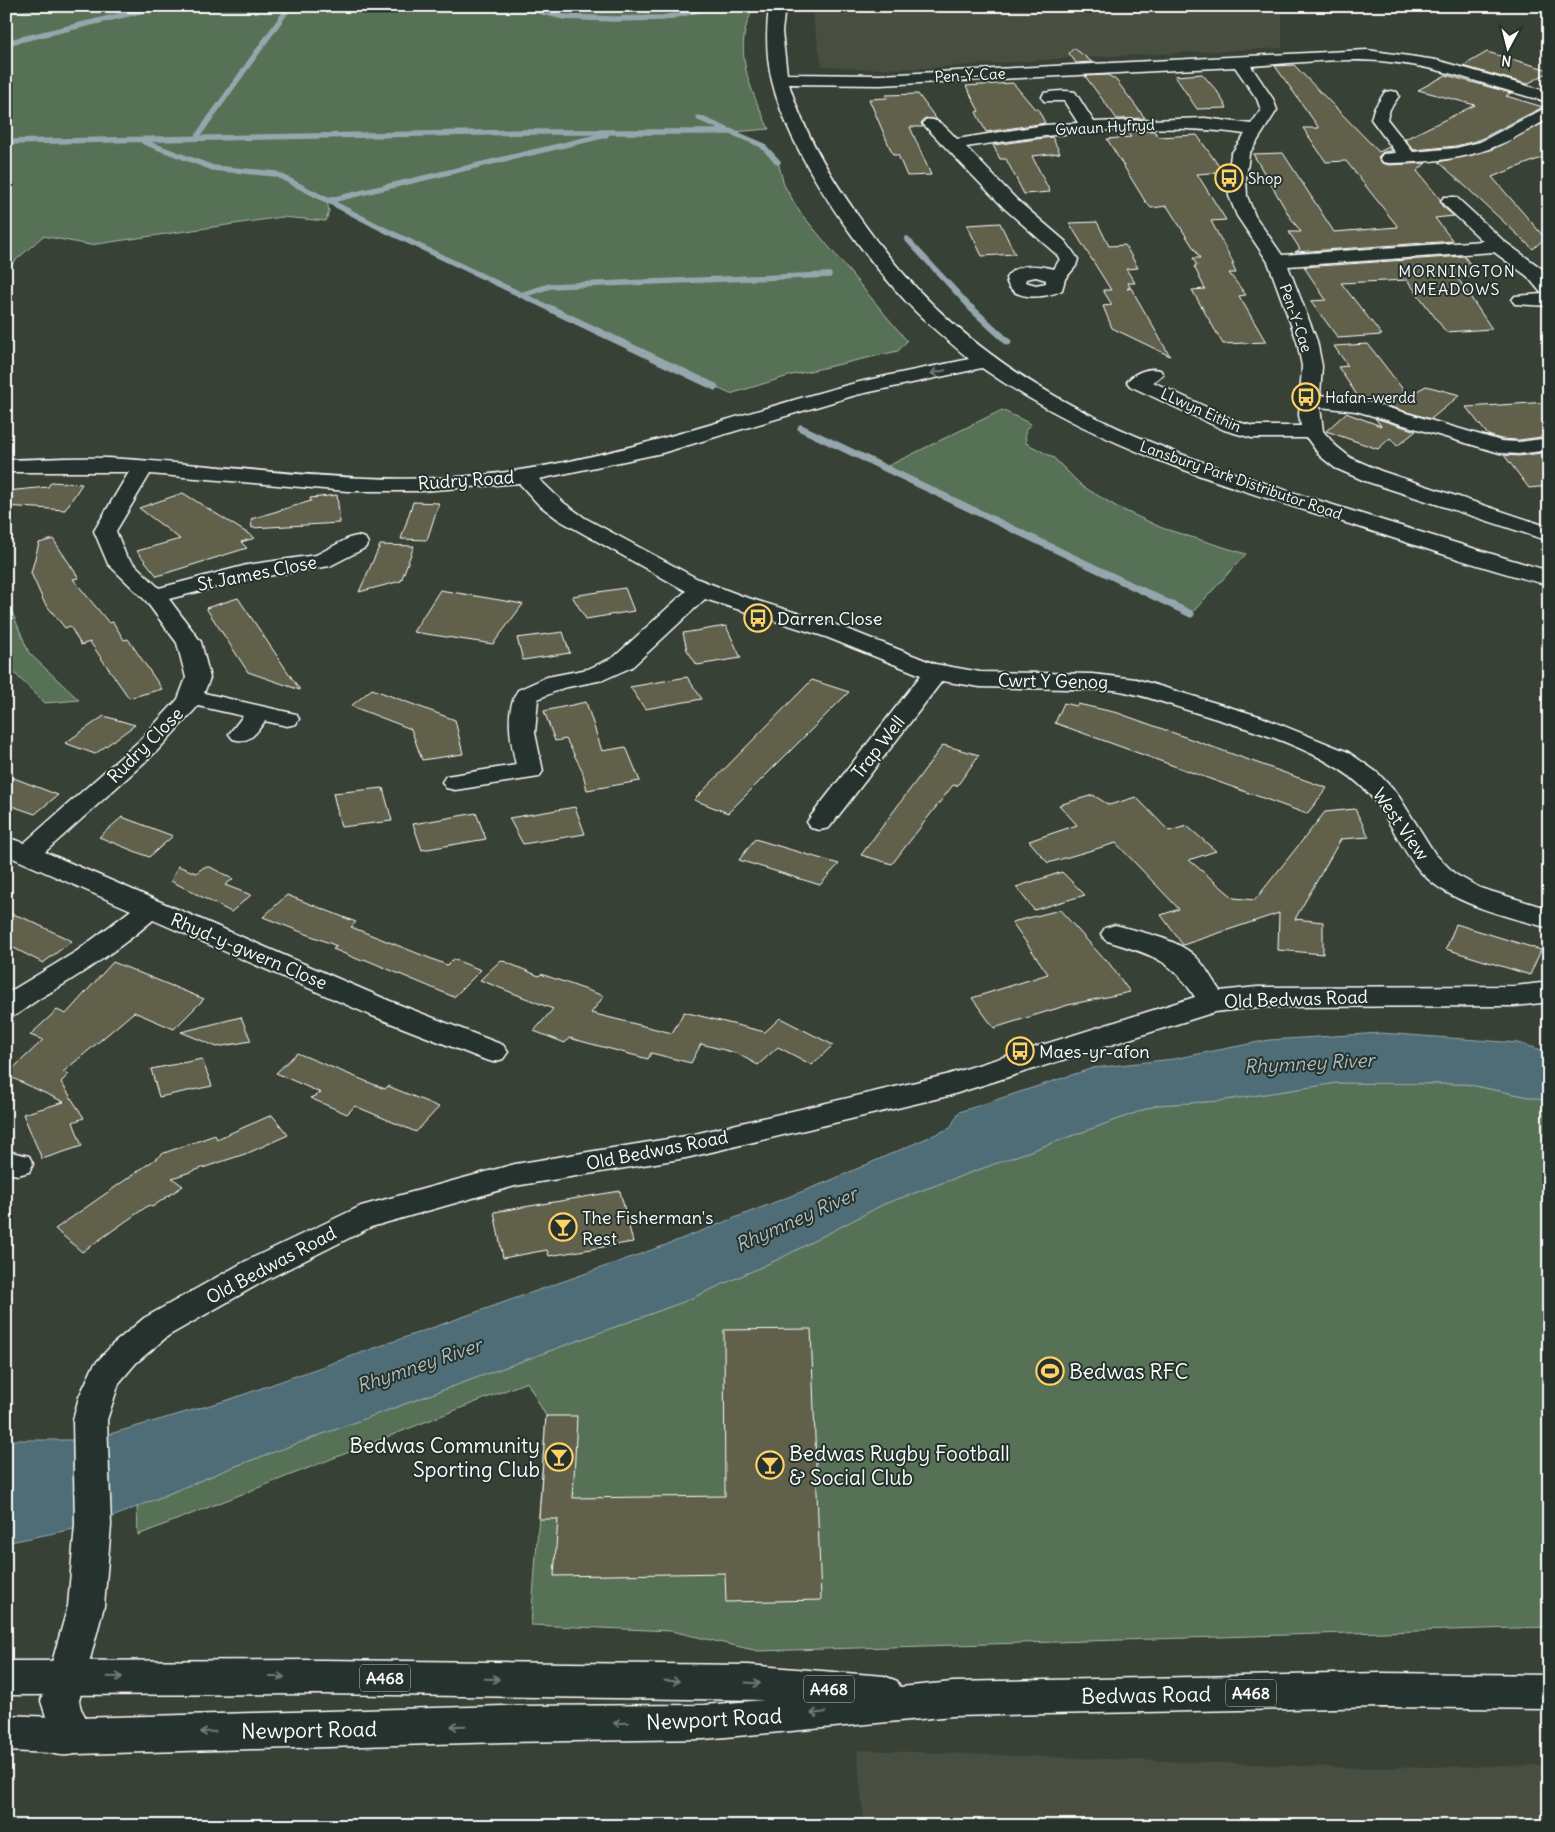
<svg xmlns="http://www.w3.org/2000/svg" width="1555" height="1832" font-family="Delius,sans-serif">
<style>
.built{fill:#484f41}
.green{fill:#567157;stroke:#aab8ab}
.water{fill:#4f6d76;stroke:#95a7ad}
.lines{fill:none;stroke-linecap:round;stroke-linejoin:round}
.stream-far1{stroke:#95a7ad;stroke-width:5.5}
.stream{stroke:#95a7ad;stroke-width:7}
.building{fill:#61614c;stroke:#fff}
.minor-casing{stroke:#fff;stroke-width:3}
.major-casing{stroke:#fff;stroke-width:3}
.minor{fill:#26332d;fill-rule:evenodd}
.major{fill:#26332d;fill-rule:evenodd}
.oneway{stroke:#727a76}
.labels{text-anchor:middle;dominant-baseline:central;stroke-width:4;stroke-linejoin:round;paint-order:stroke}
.far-street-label{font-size:15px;fill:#fff;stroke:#26332d}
.far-poi-label{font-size:15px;fill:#fff;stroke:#26332d;text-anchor:start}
.far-neighbourhood-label{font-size:16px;letter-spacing:1px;fill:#fff;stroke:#26332d}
.shield{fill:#26332d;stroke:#bec2c0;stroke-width:1}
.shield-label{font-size:16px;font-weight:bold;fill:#fff}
.street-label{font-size:18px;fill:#fff;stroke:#26332d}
.poi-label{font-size:18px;fill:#fff;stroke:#26332d;text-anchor:start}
.water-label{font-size:19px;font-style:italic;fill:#b0bdc1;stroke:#26332d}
.near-poi-label{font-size:21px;fill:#fff;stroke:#26332d;text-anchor:start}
.near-street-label{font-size:21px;fill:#fff;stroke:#26332d}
</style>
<rect width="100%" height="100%" fill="#384136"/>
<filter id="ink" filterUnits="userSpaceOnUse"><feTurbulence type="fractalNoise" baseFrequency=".02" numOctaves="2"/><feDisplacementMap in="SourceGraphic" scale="10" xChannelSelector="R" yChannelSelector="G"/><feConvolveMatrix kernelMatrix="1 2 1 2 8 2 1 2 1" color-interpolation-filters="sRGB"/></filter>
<g filter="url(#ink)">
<path class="built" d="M 811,6 L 1282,6 L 1282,48 L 1070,58 L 926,68 L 861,69 L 822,66 Z
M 857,1750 L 1361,1768 L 1549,1765 L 1549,1826 L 864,1826 Z"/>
<path class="green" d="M 65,6 L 755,6 C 730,47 750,89 769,129 L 733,132 L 762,145 L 778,162 L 784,185 L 799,211 L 907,341 L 898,351 L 792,375 L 730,394 L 327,201 L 329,211 L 326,221 L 282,217 L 90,245 L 43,236 L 6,269 L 6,13 Z
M 1002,410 L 1031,424 L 1025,431 L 1026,443 L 1054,458 L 1082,486 L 1119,508 L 1162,528 L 1246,554 L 1191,614 L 884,468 Z
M 6,609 L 12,612 L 29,653 L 79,700 L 45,703 L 6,665 Z
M 1337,1083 L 1465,1084 L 1549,1101 L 1549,1627 L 758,1651 L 671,1631 L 531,1625 L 546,1416 L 527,1382 L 138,1535 L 137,1507 L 233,1467 L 683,1302 L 781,1258 L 884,1204 L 1157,1105 L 1219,1101 Z"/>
<path class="water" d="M 1381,1033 L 1518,1043 L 1549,1052 L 1549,1101 L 1465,1084 L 1337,1083 L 1219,1101 L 1157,1105 L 884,1204 L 781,1258 L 683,1302 L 233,1467 L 93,1525 L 6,1543 L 6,1440 L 89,1440 L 228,1400 L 663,1246 L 829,1181 L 950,1128 L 959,1112 L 1093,1068 L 1173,1059 L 1269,1040 Z"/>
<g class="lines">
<path class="stream-far1" d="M 519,6 L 564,17 L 613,19 L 663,18 L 716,6
M 6,43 L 157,7
M 699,118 L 762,145 L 778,162
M 196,138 L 290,6
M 6,142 L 523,132 L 732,132
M 144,142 L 213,168 L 276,174 L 383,229 L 551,309
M 327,201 L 606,135
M 907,239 L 972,309
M 521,295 L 550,286 L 829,275"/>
<path class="stream" d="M 549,308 L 715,387
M 971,308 L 1008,342
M 801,428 L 1191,614"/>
</g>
<path class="building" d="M 1074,48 L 1092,62 L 1076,63 L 1069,53 Z
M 1487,52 L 1549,70 L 1549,72 L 1527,84 L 1463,66 Z
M 1294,65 L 1379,152 L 1389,147 L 1392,151 L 1383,152 L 1378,157 L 1382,163 L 1389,165 L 1426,163 L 1417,171 L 1440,199 L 1442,206 L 1454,216 L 1435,218 L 1453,241 L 1295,252 L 1300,249 L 1289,232 L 1301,232 L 1290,217 L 1253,154 L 1283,153 L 1334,232 L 1398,227 L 1346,161 L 1326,162 L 1303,128 L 1319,128 L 1275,66 Z
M 1202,74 L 1217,91 L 1227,108 L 1197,109 L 1175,76 Z
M 1108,75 L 1116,80 L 1145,118 L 1117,119 L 1085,76 Z
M 1446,75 L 1511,93 L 1506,96 L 1543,107 L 1479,140 L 1456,146 L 1414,150 L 1405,139 L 1475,105 L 1418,90 Z
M 1013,83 L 1035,109 L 1038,109 L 1045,123 L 986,132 L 976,112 L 979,111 L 966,86 Z
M 918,94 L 937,120 L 925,118 L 921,123 L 923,127 L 910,127 L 931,175 L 907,176 L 898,155 L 893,155 L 869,99 L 887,98 L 886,95 Z
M 1549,120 L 1549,155 L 1492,177 L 1545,238 L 1533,249 L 1439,162 L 1491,150 Z
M 1126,131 L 1154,131 L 1159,137 L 1197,135 L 1223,172 L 1197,174 L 1226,220 L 1211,221 L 1234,264 L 1232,264 L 1236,273 L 1229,273 L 1246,295 L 1239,296 L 1266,342 L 1223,344 L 1192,290 L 1205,289 L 1194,266 L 1197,266 L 1193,258 L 1200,258 L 1167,206 L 1151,208 L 1145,201 L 1107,139 L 1131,137 Z
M 1052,137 L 1060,153 L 1032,156 L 1050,192 L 1024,194 L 1006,159 L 1000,159 L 993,145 Z
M 1097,222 L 1109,246 L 1125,245 L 1138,268 L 1126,269 L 1135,283 L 1128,283 L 1130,287 L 1127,289 L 1131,288 L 1170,356 L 1112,328 L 1103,306 L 1112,305 L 1103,290 L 1111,290 L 1069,223 Z
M 1000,223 L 1015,254 L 982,256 L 967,225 Z
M 1464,256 L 1479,276 L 1457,277 L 1492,329 L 1446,332 L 1407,280 L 1341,283 L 1382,335 L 1338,338 L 1311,301 L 1326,300 L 1304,267 Z
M 1368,344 L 1408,396 L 1426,386 L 1460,395 L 1431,419 L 1359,398 L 1338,367 L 1348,366 L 1334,346 Z
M 1549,402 L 1549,436 L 1519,440 L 1501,439 L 1488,435 L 1466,407 Z
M 1346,413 L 1381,426 L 1375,418 L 1416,431 L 1397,446 L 1390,438 L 1378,449 L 1326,431 Z
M 1549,452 L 1549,486 L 1529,488 L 1504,455 L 1519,456 Z
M 51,482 L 82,484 L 65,510 L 6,506 L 6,491 L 48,487 Z
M 183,493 L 255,538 L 241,542 L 247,548 L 157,576 L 137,551 L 180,539 L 139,508 Z
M 337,495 L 340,523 L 252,528 L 251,519 L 311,501 L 310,498 Z
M 413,502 L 439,503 L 427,540 L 401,539 Z
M 53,539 L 79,578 L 73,579 L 109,623 L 113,622 L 124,640 L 128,639 L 162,689 L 129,698 L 90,642 L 81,645 L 70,626 L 65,628 L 44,602 L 31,573 L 39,543 Z
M 380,545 L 414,546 L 401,581 L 359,592 Z
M 625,588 L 634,611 L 586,619 L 572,596 Z
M 440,590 L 523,604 L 493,644 L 413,632 Z
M 238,598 L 300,690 L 248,672 L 206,608 Z
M 726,626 L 741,658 L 697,665 L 687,650 L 683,633 Z
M 563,632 L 570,653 L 523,660 L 517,638 Z
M 687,677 L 702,699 L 645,709 L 630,687 Z
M 812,680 L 849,692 L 728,813 L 694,800 Z
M 372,689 L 455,720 L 463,754 L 422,760 L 411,729 L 351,706 Z
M 586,702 L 602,751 L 626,747 L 640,781 L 587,790 L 582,770 L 566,739 L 555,741 L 544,711 Z
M 1064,703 L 1077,706 L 1078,704 L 1118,713 L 1327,788 L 1307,814 L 1055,723 Z
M 104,716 L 135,725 L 95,754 L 65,743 Z
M 943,745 L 979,755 L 957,786 L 953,785 L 892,864 L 861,855 Z
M 6,775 L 58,795 L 35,814 L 6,804 Z
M 383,788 L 392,821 L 341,827 L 333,793 Z
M 1093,795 L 1109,805 L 1136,797 L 1169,831 L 1187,826 L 1216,851 L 1189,860 L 1234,898 L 1255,900 L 1325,812 L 1355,809 L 1369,837 L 1341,839 L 1295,919 L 1323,922 L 1323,954 L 1278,950 L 1279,913 L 1183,945 L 1161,915 L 1179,909 L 1116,843 L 1048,863 L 1029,841 L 1077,825 L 1059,805 Z
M 575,807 L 585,834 L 523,844 L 509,818 Z
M 476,813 L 486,839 L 422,850 L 413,824 Z
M 122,817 L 173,836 L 149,857 L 99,837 Z
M 755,839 L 839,864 L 820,885 L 739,860 Z
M 178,866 L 196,873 L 204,867 L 210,867 L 233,879 L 225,885 L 251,895 L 231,912 L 171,881 Z
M 1062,872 L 1085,895 L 1034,910 L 1016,887 Z
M 287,895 L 356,922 L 351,927 L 447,965 L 453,959 L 481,970 L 454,997 L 364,959 L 362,961 L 333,949 L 337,946 L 263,917 Z
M 1060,910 L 1104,959 L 1106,959 L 1130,992 L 1068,1005 L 994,1028 L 972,998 L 1048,974 L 1012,922 Z
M 6,912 L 24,918 L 72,941 L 43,963 L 6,944 Z
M 1456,924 L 1541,950 L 1530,975 L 1446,949 Z
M 501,960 L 539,976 L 541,974 L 604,996 L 591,1013 L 672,1033 L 684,1012 L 765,1032 L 780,1018 L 833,1045 L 812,1065 L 778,1047 L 758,1065 L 736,1053 L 701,1044 L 691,1063 L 651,1053 L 648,1059 L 569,1038 L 565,1043 L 534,1031 L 553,1009 L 480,980 Z
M 113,962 L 204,999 L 174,1029 L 134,1012 L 63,1072 L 69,1074 L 61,1082 L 84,1118 L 73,1122 L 82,1146 L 42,1159 L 23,1114 L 64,1102 L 6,1075 L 43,1040 L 30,1035 L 57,1010 L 66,1014 Z
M 241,1017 L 251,1041 L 217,1047 L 181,1032 Z
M 297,1053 L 385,1089 L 388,1086 L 439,1107 L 416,1132 L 355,1106 L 347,1114 L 310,1098 L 321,1093 L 276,1073 Z
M 202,1059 L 212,1086 L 159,1097 L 151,1069 Z
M 272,1115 L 288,1135 L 248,1153 L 172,1178 L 183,1186 L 152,1207 L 149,1205 L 82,1252 L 55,1229 L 164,1153 L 215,1135 L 217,1139 Z
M 620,1191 L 633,1242 L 549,1256 L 547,1250 L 503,1258 L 494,1212 Z
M 811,1329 L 821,1600 L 726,1602 L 725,1573 L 554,1576 L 558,1519 L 539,1519 L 546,1416 L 577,1416 L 573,1498 L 725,1496 L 724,1330 Z"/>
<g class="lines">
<g class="minor-casing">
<path id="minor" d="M 769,6 L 785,6 L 782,32 L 787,74 L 880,75 L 1367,50 L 1436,60 L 1549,92 L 1549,102 C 1495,89 1444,67 1389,62 C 1343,57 1296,63 1251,66 L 1273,99 L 1277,110 L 1249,154 L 1246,178 L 1247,196 L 1255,216 L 1282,255 L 1483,241 L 1444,205 L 1441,201 L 1444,197 L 1456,197 L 1505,242 L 1541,268 L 1549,278 L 1549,306 L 1515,304 L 1512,300 L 1515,296 L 1542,294 L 1527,276 L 1494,252 L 1288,266 L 1317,341 L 1322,366 L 1320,395 L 1365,401 L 1501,441 L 1519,442 L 1549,438 L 1549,450 L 1519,454 L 1500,453 L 1356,411 L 1320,407 L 1323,431 L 1336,446 L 1351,458 L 1381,471 L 1549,527 L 1549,541 L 1365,481 L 1335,468 L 1320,456 L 1307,438 L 1252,438 L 1224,430 L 1130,386 L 1127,382 C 1134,372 1149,367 1160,370 L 1163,374 L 1153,382 L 1238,422 L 1253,426 L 1301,426 L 1299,415 L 1302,366 L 1297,341 L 1268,262 L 1237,216 L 1229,196 L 1228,178 L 1231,154 L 1245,134 C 1153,121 1057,133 966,147 L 1017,200 L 1066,242 L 1078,259 L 1076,266 L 1065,279 L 1062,290 C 1046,299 1009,302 1006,278 C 1016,262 1038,265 1054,269 L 1060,259 L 1057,255 L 1004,208 L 923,124 L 925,120 C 939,117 948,130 957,139 L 1045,125 L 1078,123 L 1064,101 L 1044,101 L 1042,97 L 1044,93 C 1054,91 1065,90 1075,92 L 1094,122 L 1205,118 L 1251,124 L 1261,110 L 1257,99 L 1235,67 L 880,85 L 789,84 C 804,133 830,176 859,217 C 977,386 1129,441 1317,500 C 1394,524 1471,548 1549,571 L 1549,585 C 1480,568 1413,544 1346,523 C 1219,484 1092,445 982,368 L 856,395 L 662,453 L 539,479 L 564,503 L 585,518 L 698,579 L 742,596 L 842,627 L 935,664 L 980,672 L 1092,674 L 1136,679 L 1259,716 L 1348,752 L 1378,773 L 1398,795 L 1435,854 L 1455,874 L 1480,888 L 1549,909 L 1549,928 C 1505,916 1443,903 1415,865 C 1395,838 1384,806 1359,784 C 1318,748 1246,728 1194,712 C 1167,704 1141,694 1114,690 L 980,687 L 942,681 L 829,828 L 820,830 L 811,828 L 807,822 L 811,816 L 921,675 L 826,637 L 705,599 L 632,667 L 603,680 L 563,688 L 538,699 L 535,733 L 543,771 L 539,777 L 455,790 L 446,788 L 442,782 L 446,776 L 516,765 C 511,742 504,711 518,690 L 547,677 L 588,669 L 614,657 L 686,591 L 559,520 L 538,504 L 519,483 L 422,491 L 347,491 L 150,474 L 116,531 L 126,556 L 159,588 L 247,565 L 316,555 L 349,538 L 357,536 L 365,538 L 368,543 L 365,548 L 330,566 L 248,579 L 169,599 L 201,642 L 210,678 L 204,693 L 296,714 L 299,719 L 296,724 L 287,726 L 265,721 C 255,734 250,744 233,739 L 229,734 L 243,716 L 198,706 L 157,751 L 45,852 L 390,1001 L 503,1045 L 508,1052 L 503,1059 L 493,1062 L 483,1059 L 370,1015 L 153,920 C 117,951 80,975 39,999 C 28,1006 19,1015 6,1019 L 6,994 L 77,951 L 131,910 L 6,855 L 6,837 L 24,843 L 139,741 L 178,699 L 186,678 L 177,643 L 146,601 L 108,564 L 94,531 L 129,472 L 6,472 L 6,460 C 45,459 85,456 124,459 C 249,467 382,490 507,472 C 622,456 732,416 844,386 C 885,375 928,368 969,359 C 951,343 932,328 915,311 C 861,255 790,157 772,81 C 766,57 766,32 769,6 ZM 1036,277 L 1046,280 L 1046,283 L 1036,285 L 1025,282 L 1026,279 Z
M 1391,91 L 1397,92 L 1399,96 L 1390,109 L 1387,119 L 1413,152 L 1456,148 L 1480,142 L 1549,106 L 1549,118 C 1488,156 1459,161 1389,163 L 1383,162 L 1380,158 L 1383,154 L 1396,153 L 1371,119 L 1374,109 L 1385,92 Z
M 1115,925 C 1141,932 1175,938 1195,956 C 1206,966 1212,980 1220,991 L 1257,987 L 1515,986 L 1549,982 L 1549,1002 L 1515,1006 L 1257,1007 L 1215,1012 L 948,1096 L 686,1158 L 515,1186 L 371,1227 L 266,1280 L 168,1336 L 136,1363 L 119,1383 L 107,1420 L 111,1525 L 104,1606 L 79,1701 L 81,1709 L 96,1736 L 91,1748 C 75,1755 65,1758 48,1752 L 43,1739 L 49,1726 L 41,1701 L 68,1606 L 75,1525 L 73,1420 L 79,1397 L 94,1365 L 112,1345 L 144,1318 L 244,1262 L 361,1206 L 515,1164 L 686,1136 L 946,1075 L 1195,997 C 1169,956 1149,955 1105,940 L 1101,934 L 1105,928 Z
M 6,1151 L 29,1156 L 33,1164 L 29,1172 L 18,1175 L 6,1173 Z"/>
</g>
<g class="major-casing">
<path id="major" d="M 320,1660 L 748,1665 L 884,1676 L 897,1681 L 900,1687 L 953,1682 L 1382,1673 L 1549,1675 L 1549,1709 L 1382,1707 L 953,1716 L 704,1739 L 504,1742 L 77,1754 L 6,1751 L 6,1715 L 77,1718 L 504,1706 L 704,1705 L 764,1700 L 320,1694 L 6,1695 L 6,1661 Z"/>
</g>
<use href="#minor" class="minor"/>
<use href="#major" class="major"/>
</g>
<defs><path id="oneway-shaft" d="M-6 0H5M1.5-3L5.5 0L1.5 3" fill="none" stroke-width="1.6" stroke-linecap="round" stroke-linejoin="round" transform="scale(1.25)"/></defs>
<g class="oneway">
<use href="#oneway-shaft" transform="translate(938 372) rotate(166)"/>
<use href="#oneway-shaft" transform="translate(115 1677) rotate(1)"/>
<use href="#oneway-shaft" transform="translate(277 1677)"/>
<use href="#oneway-shaft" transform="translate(492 1679) rotate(1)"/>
<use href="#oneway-shaft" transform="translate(672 1681) rotate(1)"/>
<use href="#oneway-shaft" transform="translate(753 1683) rotate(4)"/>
<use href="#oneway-shaft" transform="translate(818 1713) rotate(174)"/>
<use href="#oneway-shaft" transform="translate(621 1723) rotate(178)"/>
<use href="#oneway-shaft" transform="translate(458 1726) rotate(178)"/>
<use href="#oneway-shaft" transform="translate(208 1732) rotate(179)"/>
</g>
</g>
<defs>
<g id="bus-ring" transform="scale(1.4375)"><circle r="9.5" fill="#26332d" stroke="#ffd166" stroke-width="1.5"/><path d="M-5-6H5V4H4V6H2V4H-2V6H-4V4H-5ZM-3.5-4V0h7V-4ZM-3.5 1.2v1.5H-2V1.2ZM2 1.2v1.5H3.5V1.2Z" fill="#ffd166"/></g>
<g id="bar-ring" transform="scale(1.4375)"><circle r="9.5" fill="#26332d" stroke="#ffd166" stroke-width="1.5"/><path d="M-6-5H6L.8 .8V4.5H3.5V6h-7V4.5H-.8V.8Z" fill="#ffd166"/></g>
<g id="stadium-ring" transform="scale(1.4375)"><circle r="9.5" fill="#26332d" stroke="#ffd166" stroke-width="1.5"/><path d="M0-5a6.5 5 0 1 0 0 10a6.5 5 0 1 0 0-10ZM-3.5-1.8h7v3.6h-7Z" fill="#ffd166"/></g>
</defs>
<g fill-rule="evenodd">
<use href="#bus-ring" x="1229" y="178"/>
<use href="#bus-ring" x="1306" y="397"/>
<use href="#bus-ring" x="758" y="618"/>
<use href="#bus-ring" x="1020" y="1051"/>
<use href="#bar-ring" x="563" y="1227"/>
<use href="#stadium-ring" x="1050" y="1371"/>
<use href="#bar-ring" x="559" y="1457"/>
<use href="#bar-ring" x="770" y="1465"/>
</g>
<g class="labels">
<g class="far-street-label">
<text transform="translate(970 75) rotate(-3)">Pen-Y-Cae</text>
<text transform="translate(1105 127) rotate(-3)">Gwaun Hyfryd</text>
<text transform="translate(1296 318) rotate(71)">Pen-Y-Cae</text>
<text transform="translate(1201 410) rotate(24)">LLwyn Eithin</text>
<text transform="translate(1241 480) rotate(19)">Lansbury Park Distributor Road</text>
</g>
<g class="far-poi-label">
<text x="1248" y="178">Shop</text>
<text x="1325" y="397">Hafan-werdd</text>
</g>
<g class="far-neighbourhood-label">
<text x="1457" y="271">MORNINGTON<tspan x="1457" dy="18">MEADOWS</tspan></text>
</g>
<g class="shield">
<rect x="360" y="1664.5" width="50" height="27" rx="4"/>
<rect x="804" y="1675.5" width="50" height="27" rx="4"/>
<rect x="1226" y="1679.5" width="50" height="27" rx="4"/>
</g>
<g class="shield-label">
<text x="385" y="1678">A468</text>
<text x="829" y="1689">A468</text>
<text x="1251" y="1693">A468</text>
</g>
<g class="street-label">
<text transform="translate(466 480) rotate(-4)">Rudry Road</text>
<text transform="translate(257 573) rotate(-11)">St James Close</text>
<text transform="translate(1053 681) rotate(1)">Cwrt Y Genog</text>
<text transform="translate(145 745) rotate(-45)">Rudry Close</text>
<text transform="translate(878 747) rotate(-52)">Trap Well</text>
<text transform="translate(1401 824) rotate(55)">West View</text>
<text transform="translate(249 951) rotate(23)">Rhyd-y-gwern Close</text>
<text transform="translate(1296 999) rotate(-2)">Old Bedwas Road</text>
<text transform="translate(657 1150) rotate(-11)">Old Bedwas Road</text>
<text transform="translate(271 1265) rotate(-28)">Old Bedwas Road</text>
</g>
<g class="poi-label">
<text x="777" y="618">Darren Close</text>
<text x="1039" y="1051">Maes-yr-afon</text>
<text x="582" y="1217">The Fisherman's<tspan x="582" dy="21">Rest</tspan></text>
</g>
<g class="water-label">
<text transform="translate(1309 1063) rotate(-3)">Rhymney River</text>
<text transform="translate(796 1219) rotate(-24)">Rhymney River</text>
<text transform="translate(419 1365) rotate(-19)">Rhymney River</text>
</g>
<g class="near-poi-label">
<text x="1069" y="1371">Bedwas RFC</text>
<text x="540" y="1445" text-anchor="end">Bedwas Community<tspan x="540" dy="24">Sporting Club</tspan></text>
<text x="789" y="1453">Bedwas Rugby Football<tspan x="789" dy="24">&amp; Social Club</tspan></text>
</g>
<g class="near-street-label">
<text transform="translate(1146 1695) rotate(-1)">Bedwas Road</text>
<text transform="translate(714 1719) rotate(-3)">Newport Road</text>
<text transform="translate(309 1730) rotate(-1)">Newport Road</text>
</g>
</g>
<rect width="1555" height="1832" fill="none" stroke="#26332d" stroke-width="25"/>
<rect x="12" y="12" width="1530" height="1807" fill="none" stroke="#fff" stroke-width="2" filter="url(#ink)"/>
<g transform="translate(1508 48) rotate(187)" stroke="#26332d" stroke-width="4" paint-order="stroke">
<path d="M0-4L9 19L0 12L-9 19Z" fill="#ffffff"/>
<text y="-8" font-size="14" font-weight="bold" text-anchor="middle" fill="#ffffff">N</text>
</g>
</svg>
